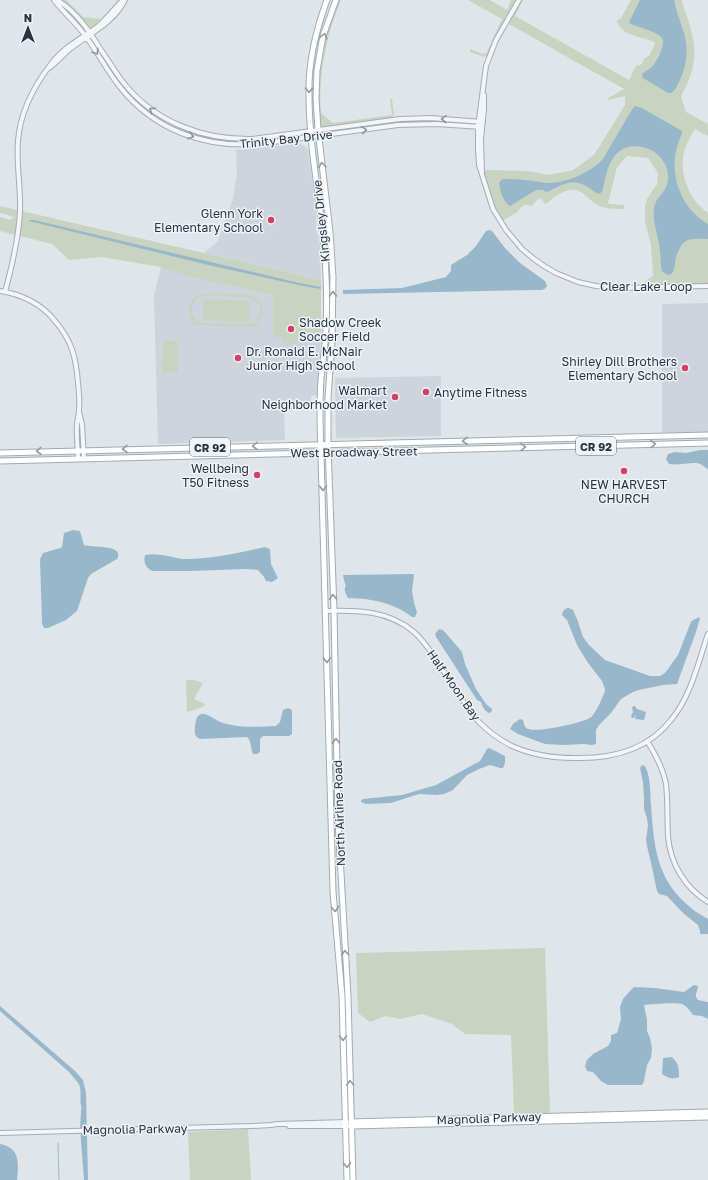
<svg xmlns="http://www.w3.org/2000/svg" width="708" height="1180" font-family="'Golos Text',sans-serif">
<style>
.built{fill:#ced4dc}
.green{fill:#c8d4c1;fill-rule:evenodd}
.water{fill:#99b7cb}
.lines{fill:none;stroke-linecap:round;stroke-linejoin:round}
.stream{stroke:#99b7cb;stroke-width:1}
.canal{stroke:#99b7cb;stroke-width:3}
.minor-casing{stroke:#a5acb4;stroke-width:6}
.major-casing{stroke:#9fabb6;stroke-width:7}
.minor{stroke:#f3f5f8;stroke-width:4}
.major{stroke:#fff;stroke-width:5}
.oneway{stroke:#949aa0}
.oneway2{stroke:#8e949d}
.poi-dot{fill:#d43f66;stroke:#f0f3f7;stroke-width:1.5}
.labels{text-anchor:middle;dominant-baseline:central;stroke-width:3;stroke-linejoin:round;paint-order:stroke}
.shield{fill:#f0f3f7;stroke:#646d78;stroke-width:1}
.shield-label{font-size:11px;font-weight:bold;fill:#283442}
.street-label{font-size:12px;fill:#283442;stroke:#f0f3f7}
.poi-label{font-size:12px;fill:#283442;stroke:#f0f3f7;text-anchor:end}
</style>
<rect width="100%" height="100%" fill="#e0e5ea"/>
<path class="built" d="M 299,143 L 308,149 L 316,211 L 316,229 L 320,243 L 321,280 L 204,253 L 218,241 L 233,199 L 237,173 L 236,150 Z
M 161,267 L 230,285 L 273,295 L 273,337 L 321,337 L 317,395 L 311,396 L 312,408 L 284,410 L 285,440 L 158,444 L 154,296 Z
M 708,303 L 708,433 L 662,436 L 662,304 Z
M 441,376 L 441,436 L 336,438 L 335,378 Z"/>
<path class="green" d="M 61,0 L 66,0 L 83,17 L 101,19 L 118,0 L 121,0 C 114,9 101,26 90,28 Z
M 338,0 L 341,0 C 336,13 331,26 328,39 C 322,63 319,89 321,113 L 333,123 L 392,115 L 390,99 L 392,99 L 394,115 L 391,119 L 323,127 L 320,126 L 318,104 L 320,72 L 326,37 Z
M 468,0 L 490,0 L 507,10 L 511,0 L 516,0 L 489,55 L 484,57 L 470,52 L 470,49 L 483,54 L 487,52 L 502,19 Z
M 520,0 L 523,0 L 515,16 L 629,80 L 636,66 L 642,64 L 644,58 L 649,56 L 655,44 L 654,42 C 644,37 630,37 622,29 C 619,27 618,23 616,21 L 621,18 L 631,0 L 682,0 L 683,5 C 696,42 701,60 681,96 L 686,112 L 708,124 L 708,136 L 695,129 C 691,135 688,141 685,149 C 678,172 688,199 708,213 L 708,284 L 643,285 L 642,283 L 653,276 L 651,245 L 645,222 L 645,206 L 647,199 L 657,184 L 658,173 L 648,158 L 627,156 L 617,167 L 608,203 L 609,204 L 624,205 L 624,209 C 616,209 607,209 599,206 C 592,203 587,195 579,191 C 567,186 554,197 546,204 L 541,199 L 539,198 L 531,206 C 523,203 521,207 517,212 C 513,215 507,218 502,221 C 493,204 487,188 484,170 L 528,171 L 549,175 L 573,170 L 594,155 L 625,105 L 625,96 L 608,100 L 607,99 L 624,89 L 507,23 Z
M 0,206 L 321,280 L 321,337 L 298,337 L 297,344 L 283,343 L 283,337 L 273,337 L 273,295 L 185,275 L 161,267 L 101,257 L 69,260 L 52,244 L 0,231 L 0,217 L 10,220 L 14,217 L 0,213 Z
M 204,293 C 215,294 246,292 255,297 C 260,300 262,305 263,310 C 263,317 261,321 256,324 L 259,325 L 259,327 L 192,325 L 192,323 L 194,322 C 184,311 189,296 204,293 ZM 202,296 C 211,295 248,296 254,300 C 259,303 261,308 260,314 C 259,319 255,322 250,324 L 201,323 C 188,317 189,301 202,296 Z
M 203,299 L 249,301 L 249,322 L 203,320 Z
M 163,341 L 178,341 L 178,372 L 162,372 Z
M 186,680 L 194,680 L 203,683 L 194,699 L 205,704 L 203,707 L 187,712 Z
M 545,948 L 550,1113 L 514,1113 L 511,1035 L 465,1034 L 452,1024 L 422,1014 L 399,1019 L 386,1016 L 370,1022 L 358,1013 L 356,953 Z
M 248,1129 L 251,1180 L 190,1180 L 188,1132 Z"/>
<path class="water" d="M 640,0 L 674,0 C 676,11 680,20 683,30 C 689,47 687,65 680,80 C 677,85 676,90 671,93 L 668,93 L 643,78 L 642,74 C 645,72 649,69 652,67 C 657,61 666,45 662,38 C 658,32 638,27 631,24 L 629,22 Z
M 635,106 L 642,108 L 682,131 L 682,133 C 680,139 677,145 676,151 C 670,179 683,210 708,224 L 708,239 C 702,239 692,238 686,241 C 680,245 677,254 675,261 C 675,264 675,270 672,273 C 669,277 665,274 662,271 C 660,262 661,253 659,244 C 657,232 652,220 654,208 C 655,200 661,196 665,189 C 670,181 669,169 663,161 C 652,143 622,140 612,160 C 606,169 605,182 602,192 L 599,194 C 594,192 590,188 586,186 C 572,177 560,186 547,192 L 542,190 L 536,190 L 510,206 C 503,202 500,191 499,183 L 502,179 C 509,179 517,179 524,180 C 533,180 541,183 549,183 C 567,183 591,172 603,159 L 631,111 Z
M 29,220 L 34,220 L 299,283 L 321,287 L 321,289 L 303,286 L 204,264 L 29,221 Z
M 489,230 L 492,231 L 505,248 L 520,263 L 545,281 L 547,286 C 545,290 542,290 538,290 L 343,294 L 343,290 L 402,288 L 446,277 L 451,271 L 451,265 L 467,255 L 476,246 L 486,231 Z
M 700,450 L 708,450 L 708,469 C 705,468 703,465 700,464 C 695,461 677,466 669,464 L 666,459 L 668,454 L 675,452 L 686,453 Z
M 73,530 L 80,531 L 84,545 C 93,548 125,544 117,559 L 91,574 L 88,578 L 77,611 L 66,620 L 48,628 L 44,628 L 42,624 L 40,559 L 43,553 L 60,548 L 62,547 L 64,533 Z
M 265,547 L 270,549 L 271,564 L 278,578 L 272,582 L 266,581 L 264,577 L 258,570 L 245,569 L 190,571 L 153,571 C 146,569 143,562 145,555 C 158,552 172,558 185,559 C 212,559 238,553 265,547 Z
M 413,574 L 414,575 L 412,591 L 414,603 L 417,612 L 415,617 L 412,617 C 401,608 385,602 371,600 C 363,598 355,599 348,598 C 346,594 343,589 346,586 L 344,580 L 343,575 Z
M 567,608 L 569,608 L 573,610 L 577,619 L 583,637 L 589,645 L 605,660 L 650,676 L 660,676 L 665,673 L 678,655 L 691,622 C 693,619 697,619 699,617 L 700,618 L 696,632 L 677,684 L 663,685 L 639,690 L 633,692 L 621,699 L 611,713 L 599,725 L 596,730 L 596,744 L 592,745 L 584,744 L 562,745 L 545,744 L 518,734 L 510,729 L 513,724 L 520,719 L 523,720 C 524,723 524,726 526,728 C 534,734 581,723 590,718 C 596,714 602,698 605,691 L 605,689 L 602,681 L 588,663 L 577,645 L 567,620 L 562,615 L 563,611 Z
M 439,629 L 443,630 L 462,652 L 465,664 L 476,689 L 486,704 L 492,709 L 492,711 L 490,713 C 485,712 482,706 481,702 L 477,700 L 436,637 L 435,634 Z
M 633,706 L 635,706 L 637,709 L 646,712 L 644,720 L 635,719 L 636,714 L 634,718 L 632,718 L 631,716 L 633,712 L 632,708 Z
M 288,708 L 292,710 L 292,734 L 289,736 L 263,736 L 260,739 L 260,752 L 257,754 L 253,754 C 250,748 252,741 247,737 L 200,739 C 193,736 195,731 195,726 C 196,721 196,714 203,714 C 209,714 216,721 223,723 C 239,728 259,727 276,726 L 280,722 L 283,710 Z
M 489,748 L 505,756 L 505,763 L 503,768 L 500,768 L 490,765 L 479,769 L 467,775 L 453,790 L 444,794 L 437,795 L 419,794 L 391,803 L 366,804 L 361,802 L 361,801 L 363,799 L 402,795 L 436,785 L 480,761 L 487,749 Z
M 642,765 L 645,766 C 651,778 650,792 651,805 C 654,846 656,879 690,907 C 695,912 702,915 708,919 L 708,934 L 700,934 L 700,931 L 698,925 L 683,913 L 667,896 L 659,894 L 657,891 L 652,867 L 647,846 L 646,839 L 648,826 L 647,818 L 644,809 L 644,798 L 643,782 L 640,768 Z
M 694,985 L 698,986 C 698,991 695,993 696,997 L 698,1000 L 708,1002 L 708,1019 L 702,1016 L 693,1015 C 690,1011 687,1006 682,1004 C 676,1002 651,1004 644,1005 L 647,1020 L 647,1031 L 650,1038 L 652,1048 L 651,1058 L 647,1065 L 644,1081 L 642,1085 L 608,1085 L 601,1081 L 593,1072 L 587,1071 L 585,1066 L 587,1060 L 593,1054 L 608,1046 L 611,1041 L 611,1035 L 617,1033 L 621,1019 L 620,1007 L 623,999 L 629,992 L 634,987 L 655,988 L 684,992 Z
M 0,1006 L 75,1071 L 83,1080 L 86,1093 L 88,1180 L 84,1180 L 80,1128 L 82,1095 L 79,1084 L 69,1072 L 0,1011 Z
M 672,1057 C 679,1064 679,1068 679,1077 C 672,1080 668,1078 662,1074 L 663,1058 Z
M 0,1144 C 20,1148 19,1162 17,1180 L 0,1180 Z"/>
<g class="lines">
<path class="stream" d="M 58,1143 L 59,1180"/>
<path class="canal" d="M 82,1090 L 82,1104"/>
<g class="minor-casing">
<path id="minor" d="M 54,0 C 63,12 75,22 84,34 C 97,51 107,71 120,87 C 154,130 204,148 258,144 L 398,125 L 436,124 L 482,127
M 57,0 C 76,11 90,32 101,50 C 109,61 115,72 123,82 C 154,122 203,140 252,139 L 400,119 L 430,118 L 483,122
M 519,0 L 496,40 L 486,66 L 478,127 L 478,149 L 479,165 L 493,209 L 506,230 L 522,249 L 534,259 L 544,266 L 556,273 L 578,282 L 596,286 L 621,288 L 708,286
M 49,68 C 57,62 63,55 70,49 C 89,34 114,23 125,0
M 482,172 L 481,139 L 484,109 L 484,95
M 0,291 C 21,294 42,304 55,321 C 72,341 76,357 78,383 C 79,392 80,401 79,410 C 79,415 77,420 77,425 C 76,436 78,448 78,459
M 5,292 C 12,266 19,238 20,211 C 21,188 16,164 18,141 C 20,113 34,86 51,64 C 63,48 80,39 96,28 C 106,20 114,9 123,0
M 79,412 L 82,424 L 84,459
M 325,611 C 357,610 388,610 414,632 C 422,639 429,649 435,658 C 443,671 452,683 460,696 C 466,705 472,715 480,723 C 489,732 500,740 512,746 C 532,755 552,758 574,758 C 611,759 647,751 671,720 C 691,696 698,663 708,634
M 647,741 C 656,755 663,768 666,784 C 668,801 667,819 668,836 C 670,863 685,888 708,902
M 289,1126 L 351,1126
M 0,1133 L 252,1126 L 271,1125 L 277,1124 L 347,1122"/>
</g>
<g class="major-casing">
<path id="major" d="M 327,0 C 316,30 308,62 309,95 C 309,155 324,216 326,276 C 327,298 327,321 325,343 C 324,355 322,367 321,380 C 320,393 320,406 320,419 L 333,892 L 342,996 L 347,1180
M 336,0 L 323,36 L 317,70 L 316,98 L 318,130 L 330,232 L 333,277 L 332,343 L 328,397 L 328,445 L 334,611 L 338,821 L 348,996 L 353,1180
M 0,453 L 708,435
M 0,461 L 708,443
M 351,1122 L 708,1112
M 351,1126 L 708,1117"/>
</g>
<use href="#minor" class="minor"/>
<use href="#major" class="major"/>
</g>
<defs><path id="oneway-chevron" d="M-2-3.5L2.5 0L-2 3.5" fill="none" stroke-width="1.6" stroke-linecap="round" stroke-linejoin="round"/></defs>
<g class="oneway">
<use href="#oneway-chevron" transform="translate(324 36) rotate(-76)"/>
<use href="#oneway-chevron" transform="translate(309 90) rotate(92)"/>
<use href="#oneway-chevron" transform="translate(322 165) rotate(-97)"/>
<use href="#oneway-chevron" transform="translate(333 294) rotate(-90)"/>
<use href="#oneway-chevron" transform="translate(465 441) rotate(178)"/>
<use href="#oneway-chevron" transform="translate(653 444) rotate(-1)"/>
<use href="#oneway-chevron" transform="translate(255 446) rotate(179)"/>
<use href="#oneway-chevron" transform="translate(523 447) rotate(-1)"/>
<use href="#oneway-chevron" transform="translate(125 449) rotate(179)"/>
<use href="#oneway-chevron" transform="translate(39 451) rotate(178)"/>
<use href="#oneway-chevron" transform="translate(323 488) rotate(89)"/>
<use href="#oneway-chevron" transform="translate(333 597) rotate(-92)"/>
<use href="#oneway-chevron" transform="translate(327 660) rotate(88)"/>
<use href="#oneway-chevron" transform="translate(336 741) rotate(-91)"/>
<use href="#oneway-chevron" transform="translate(335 909) rotate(85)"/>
<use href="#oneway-chevron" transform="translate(345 953) rotate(-94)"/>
<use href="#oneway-chevron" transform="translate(343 1038) rotate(89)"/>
<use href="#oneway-chevron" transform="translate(350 1083) rotate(-92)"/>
<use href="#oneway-chevron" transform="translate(347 1165) rotate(89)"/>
</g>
<g class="oneway2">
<use href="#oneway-chevron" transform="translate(96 52) rotate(56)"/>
<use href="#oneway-chevron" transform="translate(152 110) rotate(-146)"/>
<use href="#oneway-chevron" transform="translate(444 119) rotate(-177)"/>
<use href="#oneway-chevron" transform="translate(364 130) rotate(-8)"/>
<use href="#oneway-chevron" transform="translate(191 136) rotate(19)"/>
</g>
<g class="poi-dot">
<circle cx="271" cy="220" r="4"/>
<circle cx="291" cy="329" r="4"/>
<circle cx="238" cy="358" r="4"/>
<circle cx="685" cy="368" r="4"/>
<circle cx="426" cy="392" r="4"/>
<circle cx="395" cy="397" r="4"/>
<circle cx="624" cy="471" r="4"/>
<circle cx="257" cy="475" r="4"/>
</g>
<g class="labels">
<g class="shield">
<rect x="576" y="437" width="40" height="18" rx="3"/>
<rect x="190" y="438" width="40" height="18" rx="3"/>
</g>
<g class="shield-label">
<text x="596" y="446">CR 92</text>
<text x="210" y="447">CR 92</text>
</g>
<g class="street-label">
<text transform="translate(286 139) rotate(-6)">Trinity Bay Drive</text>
<text transform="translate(321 221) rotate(-96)">Kingsley Drive</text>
<text x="646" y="286">Clear Lake Loop</text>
<text transform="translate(354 452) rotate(-1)">West Broadway Street</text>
<text transform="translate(454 685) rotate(55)">Half Moon Bay</text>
<text transform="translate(339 813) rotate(-92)">North Airline Road</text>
<text transform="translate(489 1118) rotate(-2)">Magnolia Parkway</text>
<text transform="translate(135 1129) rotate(-1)">Magnolia Parkway</text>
</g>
<g class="poi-label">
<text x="263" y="213">Glenn York<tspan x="263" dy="14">Elementary School</tspan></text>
<text x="299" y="322" text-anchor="start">Shadow Creek<tspan x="299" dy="14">Soccer Field</tspan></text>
<text x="246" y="351" text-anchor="start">Dr. Ronald E. McNair<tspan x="246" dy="14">Junior High School</tspan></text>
<text x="677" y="361">Shirley Dill Brothers<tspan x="677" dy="14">Elementary School</tspan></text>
<text x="387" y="390">Walmart<tspan x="387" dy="14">Neighborhood Market</tspan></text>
<text x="434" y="392" text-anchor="start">Anytime Fitness</text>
<text x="249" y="468">Wellbeing<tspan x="249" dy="14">T50 Fitness</tspan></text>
<text x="624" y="484" text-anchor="middle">NEW HARVEST<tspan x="624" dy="14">CHURCH</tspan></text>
</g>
</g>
<g transform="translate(28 28)" stroke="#f0f3f7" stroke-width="3" paint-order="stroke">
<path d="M0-3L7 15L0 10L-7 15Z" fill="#283442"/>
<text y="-6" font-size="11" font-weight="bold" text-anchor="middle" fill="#283442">N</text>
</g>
</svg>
